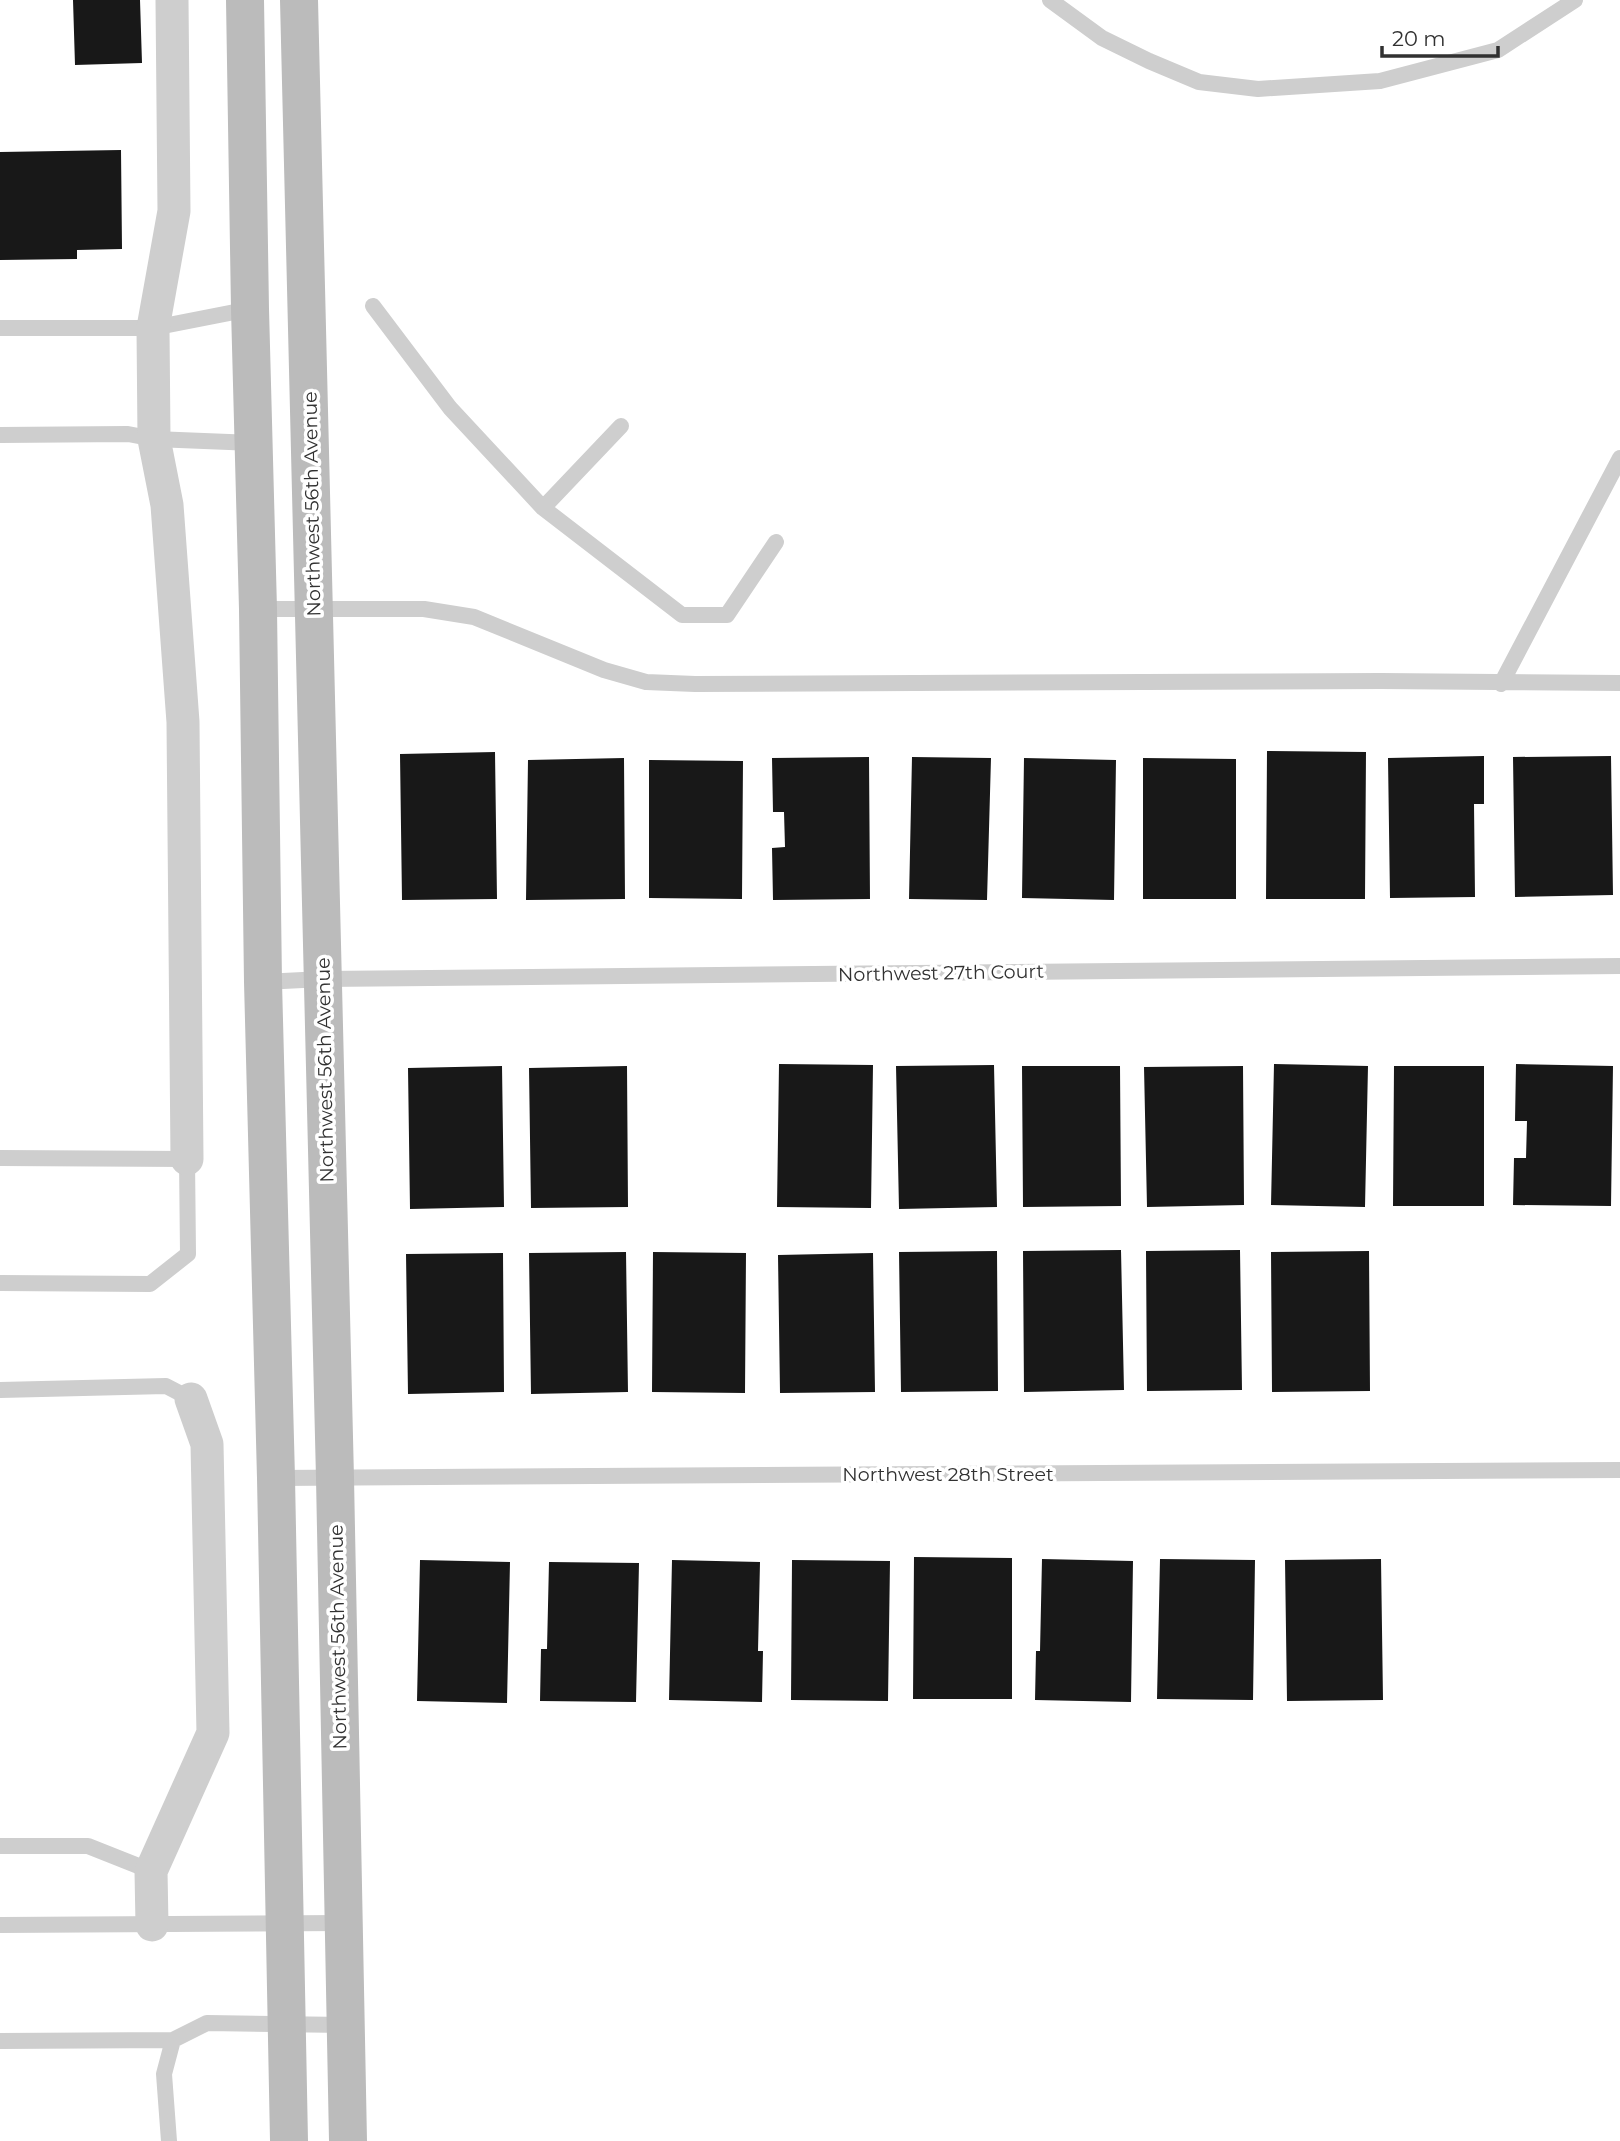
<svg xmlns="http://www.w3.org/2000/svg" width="1620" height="2141" font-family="Montserrat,sans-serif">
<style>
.building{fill:#181818}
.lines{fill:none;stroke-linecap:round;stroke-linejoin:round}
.lane{stroke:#cecece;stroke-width:16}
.street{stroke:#cecece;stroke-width:33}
.secondary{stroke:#bbb;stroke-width:38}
.labels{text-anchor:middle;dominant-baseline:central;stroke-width:7;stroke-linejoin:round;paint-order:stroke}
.street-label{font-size:19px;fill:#313131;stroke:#fff}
</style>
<rect width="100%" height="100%" fill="#fff"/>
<path class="building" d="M 73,0 L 140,0 L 142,63 L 75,65 Z
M 121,150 L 122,249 L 77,250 L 77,259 L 0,260 L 0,152 Z
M 1267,751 L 1366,752 L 1365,899 L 1266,899 Z
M 495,752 L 497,899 L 402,900 L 400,754 Z
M 1484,756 L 1484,804 L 1474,804 L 1475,897 L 1390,898 L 1388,758 Z
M 1611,756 L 1613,895 L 1515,897 L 1513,757 Z
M 869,757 L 870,899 L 773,900 L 772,848 L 785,847 L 784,812 L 773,812 L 772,758 Z
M 912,757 L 991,758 L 987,900 L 909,899 Z
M 624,758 L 625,899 L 526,900 L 528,760 Z
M 1024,758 L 1116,760 L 1114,900 L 1022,898 Z
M 1143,758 L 1236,759 L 1236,899 L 1143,899 Z
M 649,760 L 743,761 L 742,899 L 649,898 Z
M 779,1064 L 873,1065 L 871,1208 L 777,1207 Z
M 1274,1064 L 1368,1066 L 1365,1207 L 1271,1205 Z
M 1516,1064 L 1613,1066 L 1611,1206 L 1513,1205 L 1514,1158 L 1526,1158 L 1527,1121 L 1515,1121 Z
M 994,1065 L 997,1207 L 899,1209 L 896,1066 Z
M 502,1066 L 504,1207 L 410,1209 L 408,1068 Z
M 627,1066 L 628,1207 L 531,1208 L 529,1068 Z
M 1022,1066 L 1120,1066 L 1121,1206 L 1023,1207 Z
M 1243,1066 L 1244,1205 L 1147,1207 L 1144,1067 Z
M 1394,1066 L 1484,1066 L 1484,1206 L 1393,1206 Z
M 1121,1250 L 1124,1390 L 1024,1392 L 1023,1251 Z
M 1240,1250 L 1242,1390 L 1147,1391 L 1146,1251 Z
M 997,1251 L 998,1391 L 901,1392 L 899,1252 Z
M 1369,1251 L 1370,1391 L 1272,1392 L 1271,1252 Z
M 626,1252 L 628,1392 L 531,1394 L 529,1253 Z
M 653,1252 L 746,1253 L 745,1393 L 652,1392 Z
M 503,1253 L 504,1392 L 408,1394 L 406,1254 Z
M 873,1253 L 875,1392 L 780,1393 L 778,1255 Z
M 914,1557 L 1012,1558 L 1012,1699 L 913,1699 Z
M 1042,1559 L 1133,1561 L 1131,1702 L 1035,1700 L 1036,1651 L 1040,1651 Z
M 1160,1559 L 1255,1560 L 1253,1700 L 1157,1699 Z
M 1381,1559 L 1383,1700 L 1287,1701 L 1285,1560 Z
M 420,1560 L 510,1562 L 507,1703 L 417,1701 Z
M 672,1560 L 760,1562 L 758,1651 L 763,1651 L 762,1702 L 669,1700 Z
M 792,1560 L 890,1561 L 888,1701 L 791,1700 Z
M 549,1562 L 639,1563 L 636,1702 L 540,1701 L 541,1649 L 547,1649 Z"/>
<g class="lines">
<path class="lane" d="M 1050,0 L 1102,38 L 1149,61 L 1199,82 L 1258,89 L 1380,81 L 1498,50 L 1575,0
M 373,306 L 450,408 L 543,508 L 682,615 L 727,615 L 776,542
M 0,328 L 153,328 L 250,309
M 0,435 L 128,434 L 154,439 L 254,443
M 543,508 L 621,426
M 258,609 L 424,609 L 474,617 L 604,670 L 646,682 L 695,684 L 1381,681 L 1620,683
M 1501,684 L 1620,458
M 263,982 L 323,979 L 1620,966
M 0,1158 L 187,1159 L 188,1254 L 150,1284 L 0,1283
M 0,1390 L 166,1386 L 191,1399
M 276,1478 L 1620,1470
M 0,1846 L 88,1846 L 151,1871
M 0,1925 L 344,1923
M 0,2041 L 173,2040
M 169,2141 L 164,2074 L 173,2040 L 207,2023 L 346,2025"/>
<path class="street" d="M 172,0 L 174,211 L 153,328 L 154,439 L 167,505 L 183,722 L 187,1159
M 152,1925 L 151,1871 L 213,1733 L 207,1444 L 191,1399"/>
<path class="secondary" d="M 245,0 L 250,309 L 258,609 L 263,982 L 276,1478 L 289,2141
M 299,0 L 335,1478 L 348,2141"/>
</g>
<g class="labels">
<g class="street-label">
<text transform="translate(312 504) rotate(-91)">Northwest 56th Avenue</text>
<text transform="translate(941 973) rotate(-1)">Northwest 27th Court</text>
<text transform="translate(325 1070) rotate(-91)">Northwest 56th Avenue</text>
<text x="948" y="1474">Northwest 28th Street</text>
<text transform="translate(338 1637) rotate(-91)">Northwest 56th Avenue</text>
</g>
</g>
<path d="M1382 46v10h116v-10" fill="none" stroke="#313131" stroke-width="3.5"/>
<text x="1392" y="46" font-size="21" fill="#313131" stroke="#ffffff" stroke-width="5" paint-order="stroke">20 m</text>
</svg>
